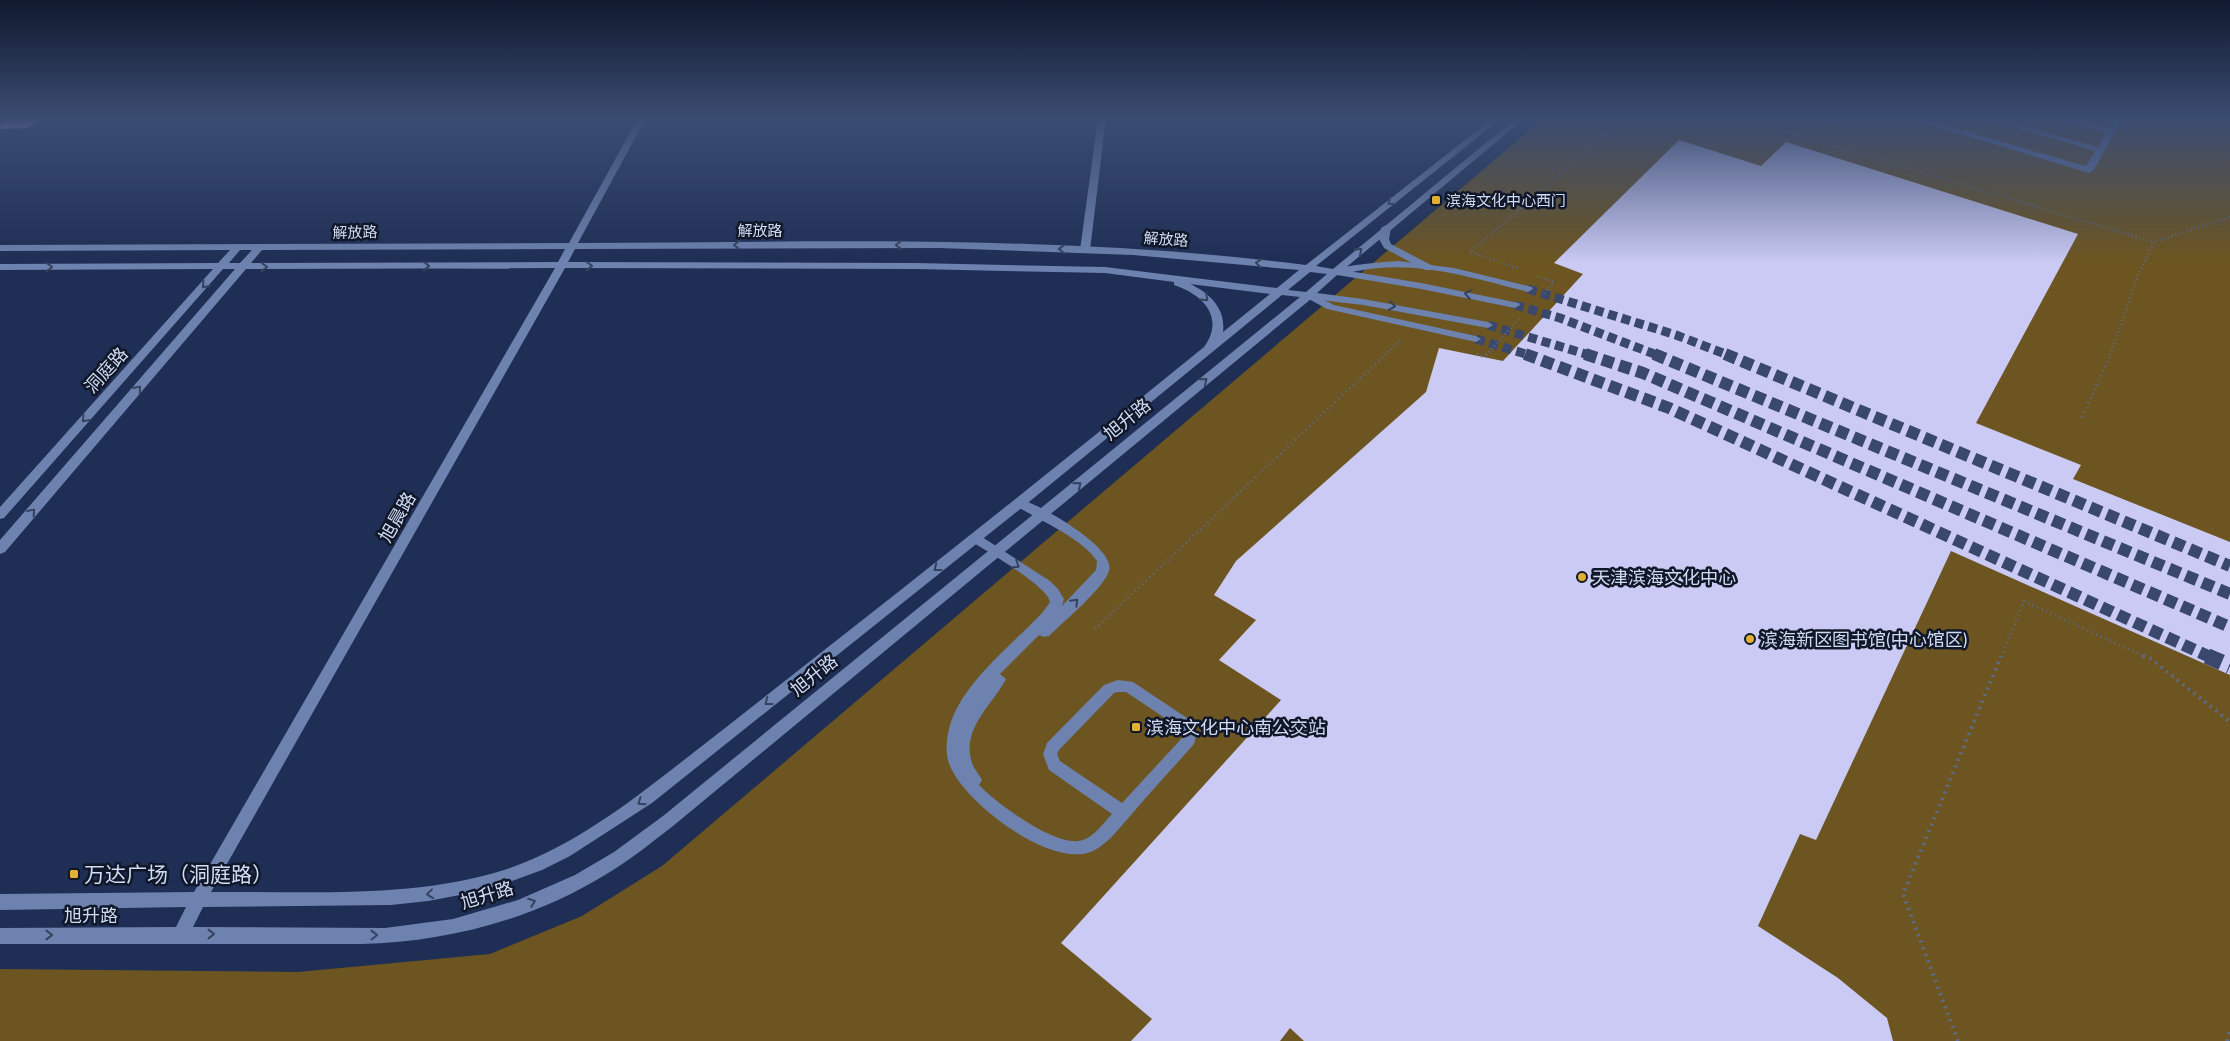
<svg xmlns="http://www.w3.org/2000/svg" width="2230" height="1041" font-family="'Titillium Web','Noto Sans SC',sans-serif">
<style>
.green{fill:#6c5520}
.building{fill:#cacaf4}
.lines{fill:none;stroke-linecap:round;stroke-linejoin:round}
.street-tunnel-far2{stroke:#39486c;stroke-width:9;stroke-dasharray:9 5;stroke-linecap:butt}
.street-tunnel-far1{stroke:#39486c;stroke-width:12;stroke-dasharray:12 6;stroke-linecap:butt}
.street-tunnel{stroke:#39486c;stroke-width:16;stroke-dasharray:16 8;stroke-linecap:butt}
.secondary-tunnel-far1{stroke:#39486c;stroke-width:9;stroke-dasharray:9 5;stroke-linecap:butt}
.secondary-tunnel{stroke:#39486c;stroke-width:12;stroke-dasharray:12 6;stroke-linecap:butt}
.path-far2{stroke:#5d6c8d;stroke-width:2.5;stroke-dasharray:1 3;stroke-linecap:butt}
.path-far1{stroke:#5d6c8d;stroke-width:3;stroke-dasharray:1 4;stroke-linecap:butt}
.path{stroke:#5d6c8d;stroke-width:4;stroke-dasharray:2 5;stroke-linecap:butt}
.lane{fill:#6d82ae;fill-rule:evenodd}
.street{fill:#6d82ae;fill-rule:evenodd}
.secondary{fill:#6d82ae;fill-rule:evenodd}
.oneway{stroke:#35425e}
.poi-dot{fill:#e1af34;stroke:#101728;stroke-width:2}
.labels{text-anchor:middle;dominant-baseline:central;stroke-width:5;stroke-linejoin:round;paint-order:stroke}
.far-poi-label{font-size:15px;fill:#d0dcf4;stroke:#101728;text-anchor:start}
.far-street-label{font-size:15px;fill:#d0dcf4;stroke:#101728}
.street-label{font-size:18px;fill:#d0dcf4;stroke:#101728}
.poi-label{font-size:18px;fill:#d0dcf4;stroke:#101728;text-anchor:start}
.near-poi-label{font-size:21px;fill:#d0dcf4;stroke:#101728;text-anchor:start}
</style>
<rect width="100%" height="100%" fill="#1e2e54"/>
<path class="green" d="M 1544,118 L 2230,118 L 2230,1041 L 0,1041 L 0,969 L 298,972 L 490,954 L 582,916 L 662,866 Z"/>
<path class="building" d="M 8,118 L 41,118 L 28,128 L 0,129 L 0,124 Z
M 1679,140 L 1761,166 L 1786,142 L 2078,234 L 1976,423 L 2081,465 L 2073,479 L 2230,542 L 2230,675 L 1951,551 L 1816,840 L 1800,834 L 1758,926 L 1838,978 L 1887,1018 L 1893,1041 L 1304,1041 L 1290,1028 L 1280,1041 L 1131,1041 L 1152,1019 L 1061,943 L 1281,700 L 1219,660 L 1256,620 L 1214,595 L 1236,561 L 1426,392 L 1439,348 L 1503,361 L 1583,274 L 1554,263 Z"/>
<g class="lines">
<path class="street-tunnel-far2" d="M 1528,289 L 1676,335 L 1728,355
M 1476,339 L 1529,355"/>
<path class="street-tunnel-far1" d="M 1525,354 L 1669,408 L 2210,657
M 1725,354 L 2230,566"/>
<path class="street-tunnel" d="M 2207,656 L 2230,666"/>
<path class="secondary-tunnel-far1" d="M 1515,305 L 1560,318 L 1657,355
M 1488,325 L 1589,355"/>
<path class="secondary-tunnel" d="M 1585,354 L 1643,373 L 2230,627
M 1654,354 L 2230,594"/>
<path class="path-far2" d="M 1741,118 L 2154,242
M 1517,268 L 1470,252 L 1625,118
M 1537,276 L 1554,282 L 1544,293
M 1477,354 L 1479,355
M 1385,355 L 1402,339
M 1486,355 L 1519,319
M 2110,355 L 2139,273 L 2154,242 L 2230,217"/>
<path class="path-far1" d="M 1477,354 L 1484,357 L 1487,354
M 2082,417 L 2111,354
M 1095,629 L 1386,354
M 2001,657 L 2024,601 L 2146,657"/>
<path class="path" d="M 2143,656 L 2151,659 L 2230,722
M 1958,1041 L 1903,894 L 2001,656
M 2227,1041 L 2230,1028"/>
<path class="lane" d="M 1819,118 L 1836,118 L 1830,123 Z
M 1908,118 L 1920,118 L 2086,166 L 2095,151 L 1982,118 L 1994,118 L 2098,147 L 2106,132 L 2060,120 L 2059,118 L 2071,118 L 2108,128 L 2114,118 L 2122,118 L 2094,170 L 2089,173 Z
M 1386,225 L 1391,228 L 1389,239 L 1391,244 L 1433,266 L 1433,270 L 1425,270 L 1384,248 L 1379,239 L 1381,228 Z
M 1020,499 C 1039,504 1117,548 1109,571 C 1103,589 1064,621 1049,636 L 1044,637 L 1039,635 L 1000,674 L 1006,679 C 992,706 961,728 972,763 C 974,769 979,774 982,780 L 979,785 C 996,803 1058,849 1083,840 C 1094,837 1104,822 1112,814 L 1049,770 L 1043,754 L 1047,743 L 1104,685 L 1118,680 L 1133,682 L 1190,720 L 1197,732 L 1194,744 C 1173,768 1151,791 1131,815 C 1120,827 1108,844 1093,851 C 1052,870 965,803 950,766 C 945,754 946,741 949,729 C 959,685 1013,644 1043,612 L 1050,602 C 1048,586 986,551 971,541 L 969,538 L 971,535 L 979,535 L 1050,581 L 1058,589 L 1064,599 L 1062,606 L 1096,570 L 1097,561 C 1082,538 1039,520 1016,506 L 1014,503 ZM 1118,692 L 1126,692 L 1180,728 L 1183,733 L 1182,738 L 1122,803 L 1060,761 L 1057,754 L 1059,750 L 1114,693 Z"/>
<path class="street" d="M 1098,118 L 1106,118 L 1090,250 L 1085,253 L 1080,250 Z
M 1398,261 L 1454,268 L 1532,287 L 1533,289 L 1528,292 C 1480,280 1430,264 1379,268 C 1364,269 1348,273 1333,276 L 1328,273 C 1337,265 1383,262 1398,261 Z
M 1309,292 L 1334,305 L 1476,336 L 1481,339 L 1476,342 L 1327,309 L 1305,297 L 1305,293 Z"/>
<path class="secondary" d="M 638,118 L 646,118 L 578,243 C 821,242 1065,234 1306,265 L 1493,118 L 1502,118 L 1316,266 L 1333,269 L 1516,118 L 1525,118 L 1343,270 L 1421,283 L 1519,303 L 1520,305 L 1515,308 L 1421,289 L 1337,275 L 1317,293 L 1363,299 L 1488,322 L 1493,325 L 1488,328 L 1363,305 L 1311,299 L 673,826 C 651,843 629,861 605,875 C 531,920 447,942 361,944 L 0,944 L 0,928 L 176,927 L 186,907 L 0,910 L 0,894 L 194,892 L 555,268 L 246,269 L 5,552 L 0,554 L 0,540 L 235,269 L 223,269 L 4,518 L 0,519 L 0,507 L 213,269 L 0,270 L 0,264 L 218,263 L 230,250 L 0,251 L 0,245 L 569,243 ZM 939,248 L 1133,255 L 1299,270 L 1277,288 L 1105,267 L 915,263 L 568,262 L 575,249 ZM 565,249 L 558,262 L 251,263 L 262,250 ZM 240,250 L 252,250 L 240,263 L 229,263 ZM 565,268 L 915,269 L 1105,273 L 1174,282 L 1174,285 C 1204,295 1225,318 1204,347 C 1064,461 923,573 781,684 C 748,710 716,735 684,760 C 629,803 571,848 504,870 C 413,899 306,891 211,892 ZM 1310,272 L 1327,274 L 1306,292 L 1288,290 ZM 1190,284 L 1270,294 L 1223,332 C 1226,309 1210,293 1190,284 ZM 1282,295 L 1300,297 L 663,816 L 614,852 L 575,875 L 518,900 L 453,919 L 385,928 L 193,927 L 203,907 L 391,905 L 428,901 L 465,894 L 501,885 L 542,870 L 570,856 L 652,803 L 1024,506 Z"/>
</g>
<defs><path id="oneway-chevron" d="M-2-3.5L2.5 0L-2 3.5" fill="none" stroke-width="1.6" stroke-linecap="round" stroke-linejoin="round" transform="scale(1.25)"/></defs>
<g class="oneway">
<use href="#oneway-chevron" transform="translate(1391 202) rotate(142)"/>
<use href="#oneway-chevron" transform="translate(737 245) rotate(180)"/>
<use href="#oneway-chevron" transform="translate(899 245) rotate(180)"/>
<use href="#oneway-chevron" transform="translate(1062 249) rotate(-178)"/>
<use href="#oneway-chevron" transform="translate(1359 251) rotate(-40)"/>
<use href="#oneway-chevron" transform="translate(1259 263) rotate(-173)"/>
<use href="#oneway-chevron" transform="translate(426 266)"/>
<use href="#oneway-chevron" transform="translate(589 266)"/>
<use href="#oneway-chevron" transform="translate(49 267)"/>
<use href="#oneway-chevron" transform="translate(264 267)"/>
<use href="#oneway-chevron" transform="translate(205 285) rotate(132)"/>
<use href="#oneway-chevron" transform="translate(1468 294) rotate(-169)"/>
<use href="#oneway-chevron" transform="translate(1205 298) rotate(43)"/>
<use href="#oneway-chevron" transform="translate(1392 306) rotate(9)"/>
<use href="#oneway-chevron" transform="translate(1204 381) rotate(-39)"/>
<use href="#oneway-chevron" transform="translate(138 389) rotate(-49)"/>
<use href="#oneway-chevron" transform="translate(85 419) rotate(132)"/>
<use href="#oneway-chevron" transform="translate(1078 485) rotate(-39)"/>
<use href="#oneway-chevron" transform="translate(32 512) rotate(-49)"/>
<use href="#oneway-chevron" transform="translate(1016 565) rotate(32)"/>
<use href="#oneway-chevron" transform="translate(937 568) rotate(142)"/>
<use href="#oneway-chevron" transform="translate(1075 602) rotate(-45)"/>
<use href="#oneway-chevron" transform="translate(768 702) rotate(142)"/>
<use href="#oneway-chevron" transform="translate(641 802) rotate(145)"/>
<use href="#oneway-chevron" transform="translate(430 894) rotate(173)"/>
<use href="#oneway-chevron" transform="translate(532 902) rotate(-21)"/>
<use href="#oneway-chevron" transform="translate(211 934)"/>
<use href="#oneway-chevron" transform="translate(49 935)"/>
<use href="#oneway-chevron" transform="translate(374 935) rotate(-1)"/>
</g>
<linearGradient id="sky" x2="0" y2="1"><stop stop-color="#10192e"/><stop offset="0.45" stop-color="#3b4c72"/><stop offset="1" stop-color="#3b4c72" stop-opacity="0"/></linearGradient>
<rect width="2230" height="263" fill="url(#sky)"/>
<g class="poi-dot">
<rect x="1431" y="195" width="10" height="10" rx="2.5"/>
<circle cx="1582" cy="577" r="5"/>
<circle cx="1750" cy="639" r="5"/>
<rect x="1131" y="722" width="10" height="10" rx="2.5"/>
<rect x="69" y="869" width="10" height="10" rx="2.5"/>
</g>
<g class="labels">
<g class="far-poi-label">
<text x="1446" y="200">滨海文化中心西门</text>
</g>
<g class="far-street-label">
<text x="760" y="230">解放路</text>
<text transform="translate(355 232) rotate(-1)">解放路</text>
<text transform="translate(1166 239) rotate(4)">解放路</text>
</g>
<g class="street-label">
<text transform="translate(106 370) rotate(-48)">洞庭路</text>
<text transform="translate(1127 419) rotate(-39)">旭升路</text>
<text transform="translate(397 517) rotate(-60)">旭晨路</text>
<text transform="translate(814 675) rotate(-39)">旭升路</text>
<text transform="translate(487 895) rotate(-17)">旭升路</text>
<text x="91" y="915">旭升路</text>
</g>
<g class="poi-label">
<text x="1592" y="577">天津滨海文化中心</text>
<text x="1760" y="639">滨海新区图书馆(中心馆区)</text>
<text x="1146" y="727">滨海文化中心南公交站</text>
</g>
<g class="near-poi-label">
<text x="84" y="874">万达广场（洞庭路）</text>
</g>
</g>
</svg>
